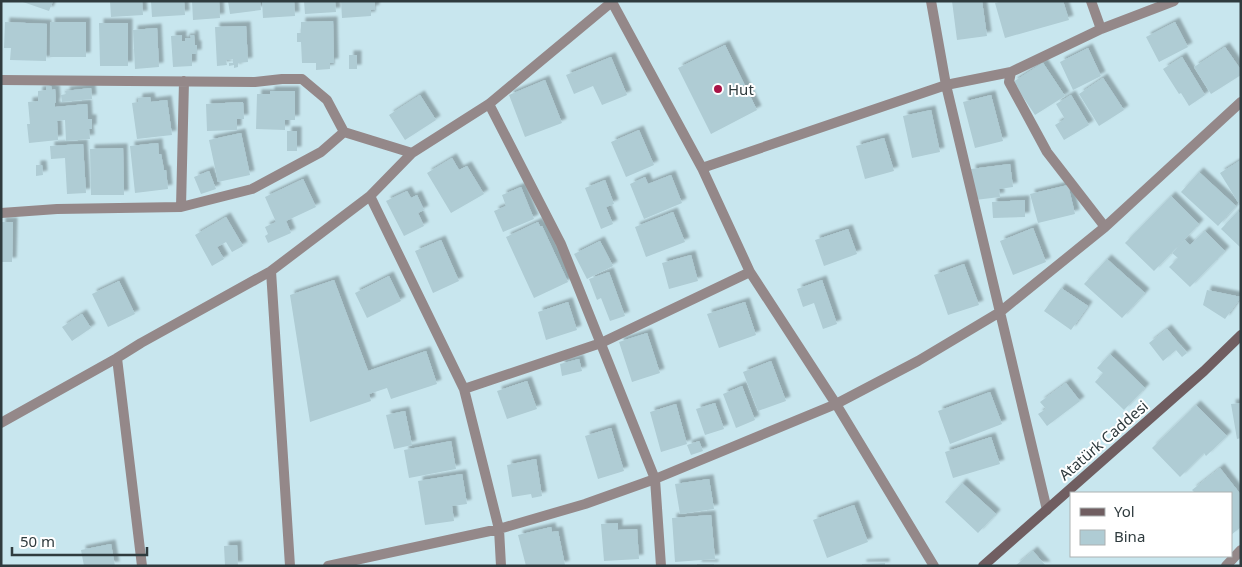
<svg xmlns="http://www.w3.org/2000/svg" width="1242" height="567" font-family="'Noto Sans',sans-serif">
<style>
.building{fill:#afccd4;filter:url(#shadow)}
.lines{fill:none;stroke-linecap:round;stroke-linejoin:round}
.street{stroke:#948889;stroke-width:10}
.secondary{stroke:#705e61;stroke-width:10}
.poi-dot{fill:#a91447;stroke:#fff;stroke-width:2}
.labels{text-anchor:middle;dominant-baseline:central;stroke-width:4;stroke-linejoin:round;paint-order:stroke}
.poi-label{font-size:15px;fill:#2f3b3e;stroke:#fff;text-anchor:start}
.street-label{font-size:15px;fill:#2f3b3e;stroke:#fff}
</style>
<defs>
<filter id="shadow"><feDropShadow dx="4.5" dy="-4.5" stdDeviation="1" flood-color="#0004"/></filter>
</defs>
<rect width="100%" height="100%" fill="#c8e6ee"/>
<path class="building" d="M 20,1 L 53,1 L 49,11 Z
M 110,1 L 142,1 L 143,15 L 111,17 Z
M 151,1 L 184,1 L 185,15 L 152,17 Z
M 192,1 L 219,1 L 220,18 L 193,20 Z
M 228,1 L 260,1 L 261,10 L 230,14 Z
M 262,1 L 294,1 L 295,16 L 263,18 Z
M 304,1 L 335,1 L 336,12 L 305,14 Z
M 341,1 L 375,1 L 375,9 L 371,10 L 371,16 L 342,18 Z
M 952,1 L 982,1 L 987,36 L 957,40 Z
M 1003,1 L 1063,1 L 1069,20 L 1005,38 L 995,3 Z
M 333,21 L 334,63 L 330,63 L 330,69 L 316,70 L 316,63 L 302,63 L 301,42 L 297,42 L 297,33 L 301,33 L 301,22 Z
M 5,22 L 47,24 L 46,61 L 10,60 L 11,48 L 4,48 Z
M 50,22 L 86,22 L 86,57 L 50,57 Z
M 1175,22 L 1188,47 L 1159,62 L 1146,37 Z
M 99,23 L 128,23 L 128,66 L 100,66 Z
M 246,26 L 248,62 L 238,63 L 238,67 L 234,68 L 234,65 L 229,66 L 229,63 L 233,63 L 233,59 L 226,60 L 227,65 L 217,66 L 215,27 Z
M 157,28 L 159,67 L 135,69 L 133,30 Z
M 182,35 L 182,41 L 185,41 L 185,38 L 191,38 L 190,35 L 194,35 L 195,45 L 197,45 L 197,54 L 192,54 L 192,66 L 173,67 L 171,36 Z
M 725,45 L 757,110 L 711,134 L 678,68 Z
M 1225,47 L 1241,70 L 1241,75 L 1211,94 L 1194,67 Z
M 1088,48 L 1101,76 L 1073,90 L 1060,62 Z
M 349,55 L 357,55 L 357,69 L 349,69 Z
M 611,57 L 627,95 L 602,105 L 593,86 L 574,94 L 566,75 Z
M 1182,57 L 1205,95 L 1189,106 L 1181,93 L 1179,94 L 1163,69 Z
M 1043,63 L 1065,96 L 1035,115 L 1013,82 Z
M 1103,78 L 1124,110 L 1099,126 L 1079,94 Z
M 545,80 L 562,123 L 525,137 L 509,95 Z
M 46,86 L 51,86 L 52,90 L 55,89 L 56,102 L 55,103 L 55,107 L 87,104 L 88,119 L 92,119 L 92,129 L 89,129 L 90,139 L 66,141 L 65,120 L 57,121 L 58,140 L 29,143 L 27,124 L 30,124 L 28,102 L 38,101 L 38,91 L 46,90 Z
M 91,88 L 92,99 L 62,102 L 61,95 L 66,94 L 65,91 Z
M 270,91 L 295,91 L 295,120 L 285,120 L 285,130 L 256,129 L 257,94 L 270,94 Z
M 420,95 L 436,120 L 405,140 L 389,115 Z
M 991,95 L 1003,141 L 975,148 L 963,102 Z
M 1071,95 L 1089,125 L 1064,140 L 1055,125 L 1065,119 L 1056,104 Z
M 150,97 L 151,102 L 167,100 L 172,135 L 137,139 L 132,103 L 138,102 L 138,98 Z
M 243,102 L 244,119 L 237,119 L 237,130 L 207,131 L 206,104 Z
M 931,110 L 940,152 L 912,158 L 903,116 Z
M 639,130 L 654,165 L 626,177 L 611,142 Z
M 287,131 L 297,131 L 297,151 L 287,151 Z
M 241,133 L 250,175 L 218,182 L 209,140 Z
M 884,138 L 894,171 L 865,179 L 856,146 Z
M 158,143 L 159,154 L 161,154 L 164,170 L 166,170 L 168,189 L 135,193 L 130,146 Z
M 83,144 L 86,193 L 67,194 L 65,158 L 51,159 L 50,146 Z
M 123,148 L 124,195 L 91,195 L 90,149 Z
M 452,158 L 459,170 L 467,166 L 484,194 L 451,213 L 427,173 Z
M 1241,160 L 1241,207 L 1220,173 Z
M 1010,164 L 1013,187 L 999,189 L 1000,197 L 975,200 L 971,169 Z
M 36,165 L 42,165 L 43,175 L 36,176 Z
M 209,171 L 216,189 L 201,194 L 194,177 Z
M 1199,172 L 1236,206 L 1218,226 L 1181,192 Z
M 671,175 L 682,203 L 644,219 L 630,184 L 645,177 L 648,184 Z
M 303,179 L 316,207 L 286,221 L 291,233 L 268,243 L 265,236 L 268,234 L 265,227 L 276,222 L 265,197 Z
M 605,180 L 614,204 L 606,207 L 613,224 L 601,229 L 585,188 Z
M 1068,185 L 1075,214 L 1038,223 L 1030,194 Z
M 521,187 L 534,219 L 503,232 L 494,211 L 506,206 L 502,195 Z
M 407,191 L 411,198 L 417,195 L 424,210 L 418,213 L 424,226 L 404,236 L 386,201 Z
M 1171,196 L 1199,224 L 1154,271 L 1125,243 Z
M 1025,200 L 1025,217 L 993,218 L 992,202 Z
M 1238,211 L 1241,214 L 1241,248 L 1221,229 Z
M 673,212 L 685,242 L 646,257 L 635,227 Z
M 226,217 L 243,246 L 232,252 L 226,242 L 217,247 L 224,259 L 212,266 L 195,235 Z
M 1,222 L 13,222 L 12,262 L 1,262 Z
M 538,222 L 540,226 L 542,226 L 568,282 L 534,298 L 506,237 Z
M 1033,228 L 1046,262 L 1013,275 L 1000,241 Z
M 848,229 L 857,254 L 824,266 L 815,240 Z
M 1205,231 L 1225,251 L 1190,287 L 1169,267 L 1178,258 L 1172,253 L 1185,240 L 1190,245 Z
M 441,240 L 459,281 L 433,293 L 415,251 Z
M 600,241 L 613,266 L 587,279 L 574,254 Z
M 691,255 L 698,281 L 669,289 L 662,263 Z
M 1107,259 L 1145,293 L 1122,318 L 1084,284 Z
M 964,264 L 979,305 L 948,315 L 934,275 Z
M 609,272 L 625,316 L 610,321 L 601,298 L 597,300 L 589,279 Z
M 389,276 L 401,301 L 367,318 L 355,293 Z
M 334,280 L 368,371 L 426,351 L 437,384 L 391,399 L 387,388 L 369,394 L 371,401 L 310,422 L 290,295 Z
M 822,280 L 837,324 L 823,329 L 814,303 L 803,307 L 797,289 Z
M 119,281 L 135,314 L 108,327 L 92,294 Z
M 1061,288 L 1088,306 L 1071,330 L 1044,311 Z
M 1207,290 L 1241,297 L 1225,319 L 1203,305 Z
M 568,302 L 577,330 L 546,340 L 538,312 Z
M 745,302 L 756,335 L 719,348 L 707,314 Z
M 82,314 L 91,328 L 72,341 L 62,327 Z
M 1167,329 L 1187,353 L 1182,357 L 1176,350 L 1163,361 L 1149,343 Z
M 647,333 L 660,373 L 632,382 L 619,342 Z
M 1110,354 L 1145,388 L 1124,410 L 1095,382 L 1103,373 L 1097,368 Z
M 579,359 L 582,371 L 562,376 L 560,364 Z
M 771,361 L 786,401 L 758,411 L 743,372 Z
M 527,381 L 537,409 L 507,419 L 497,391 Z
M 1066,383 L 1080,401 L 1047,426 L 1038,414 L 1046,409 L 1040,402 Z
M 742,386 L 755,420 L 736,428 L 723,394 Z
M 990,392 L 1002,424 L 950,444 L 938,411 Z
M 715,403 L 724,429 L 705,435 L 696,409 Z
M 1241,403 L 1241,438 L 1237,439 L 1231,404 Z
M 676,404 L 687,444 L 661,452 L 650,412 Z
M 1196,405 L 1227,436 L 1206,456 L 1204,453 L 1180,477 L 1152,448 Z
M 405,411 L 412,445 L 394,449 L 386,415 Z
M 611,428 L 624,471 L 598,479 L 585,436 Z
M 991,437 L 1000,464 L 953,478 L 945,452 Z
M 451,441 L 456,469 L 409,478 L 404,450 Z
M 699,441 L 703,451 L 691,455 L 687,445 Z
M 536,459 L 542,496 L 532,498 L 531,494 L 512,497 L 507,465 Z
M 1220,468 L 1241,495 L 1241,527 L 1231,535 L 1231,493 L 1195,493 L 1192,490 Z
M 462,474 L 467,504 L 452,506 L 454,521 L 425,525 L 418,481 Z
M 709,479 L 714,509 L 680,514 L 675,484 Z
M 962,483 L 996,514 L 978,533 L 945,502 Z
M 854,505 L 868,542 L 827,558 L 813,520 Z
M 711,515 L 715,559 L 675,562 L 672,518 Z
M 618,523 L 618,530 L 637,529 L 639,559 L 604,561 L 601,524 Z
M 551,527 L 552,532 L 558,531 L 565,565 L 561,566 L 526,566 L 518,535 Z
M 111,544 L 115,566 L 84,566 L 81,550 Z
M 237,545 L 238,566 L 225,566 L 224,546 Z
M 1033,551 L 1046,566 L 1015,566 Z
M 885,563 L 885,566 L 862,566 L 862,564 Z
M 697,564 L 714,564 L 714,566 L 697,566 Z"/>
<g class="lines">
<path class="street" d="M 611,1 L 612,2 L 702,168 L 750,272 L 836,404 L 934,566
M 931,1 L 946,85 L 1047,510
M 1091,1 L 1101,29
M 1011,72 L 1009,82 L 1047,152 L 1105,227
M 1,80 L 255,82 L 282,79 L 302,79 L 327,100 L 344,132 L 412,153
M 489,104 L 561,244 L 655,479 L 661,566
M 702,168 L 946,85 L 1011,72 L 1101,29 L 1174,1
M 370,196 L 464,389 L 499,529 L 501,566
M 181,207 L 184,81
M 1,213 L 57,209 L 181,207 L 252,189 L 321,152 L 344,132
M 271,271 L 290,566
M 117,358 L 142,566
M 464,389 L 601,343 L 750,272
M 1,423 L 117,358 L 141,343 L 271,271 L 370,196 L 412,153 L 489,104 L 613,1
M 328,566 L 499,529 L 585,504 L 655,479 L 836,404 L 918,361 L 1000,312 L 1105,227 L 1241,102
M 1226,566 L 1241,550"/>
<path class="secondary" d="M 983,566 L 1204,371 L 1241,335"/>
</g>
<circle class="poi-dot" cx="718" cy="89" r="5"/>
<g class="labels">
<g class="poi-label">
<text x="728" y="89">Hut</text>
</g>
<g class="street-label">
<text transform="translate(1103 440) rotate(-41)">Atatürk Caddesi</text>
</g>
</g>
<rect width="1242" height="567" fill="none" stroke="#2f3b3e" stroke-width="5"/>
<rect x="1070" y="492" width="162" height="65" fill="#ffffff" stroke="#acb1b2"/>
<rect x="1080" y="508" width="25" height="8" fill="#705e61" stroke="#acb1b2"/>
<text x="1114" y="517" font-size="15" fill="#2f3b3e">Yol</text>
<rect x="1080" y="530" width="25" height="15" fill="#afccd4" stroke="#acb1b2"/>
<text x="1114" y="542" font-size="15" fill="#2f3b3e">Bina</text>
<path d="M12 547v8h135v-8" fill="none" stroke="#2f3b3e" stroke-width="2.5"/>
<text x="20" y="547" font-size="15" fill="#2f3b3e" stroke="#ffffff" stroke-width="4" paint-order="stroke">50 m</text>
</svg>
